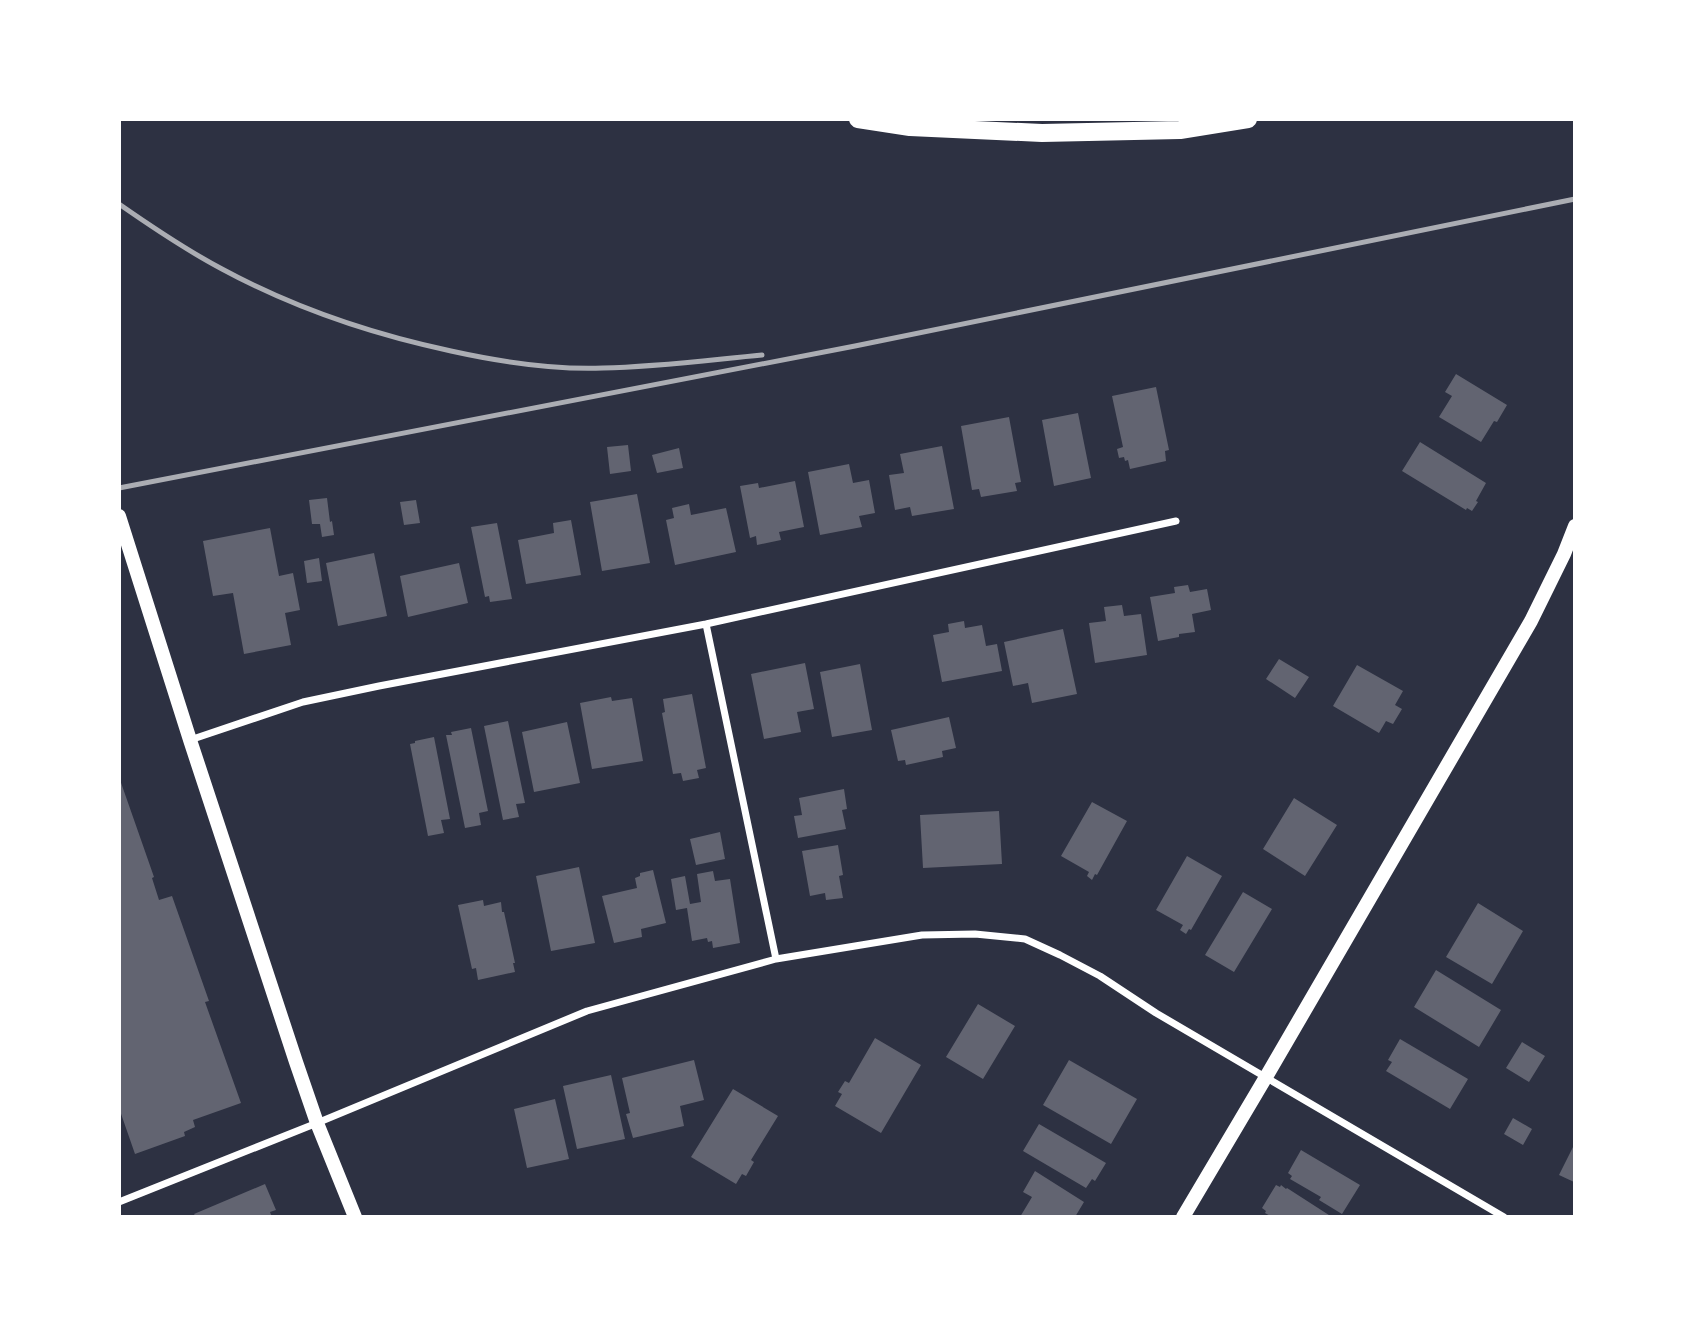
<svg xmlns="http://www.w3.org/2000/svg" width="1694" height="1336" font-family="'DM Sans',sans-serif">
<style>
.building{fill:#626471}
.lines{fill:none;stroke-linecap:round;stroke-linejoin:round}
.minor{stroke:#fff;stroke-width:7}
.secondary{stroke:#fff;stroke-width:14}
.primary{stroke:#fff;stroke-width:18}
.rail{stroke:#abadb3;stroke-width:5}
</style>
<rect width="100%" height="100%" fill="#2d3142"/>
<path class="building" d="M 1456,374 L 1507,405 L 1497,422 L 1494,421 L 1481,442 L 1439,417 L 1452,396 L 1445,392 Z
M 1156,387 L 1169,450 L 1165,451 L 1166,461 L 1130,469 L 1128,460 L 1125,461 L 1124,457 L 1119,458 L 1117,449 L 1123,447 L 1112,396 Z
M 1078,413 L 1091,478 L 1054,486 L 1042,420 Z
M 1009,417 L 1021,482 L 1015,483 L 1017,491 L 981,497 L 979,489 L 972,490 L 961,426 Z
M 1420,442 L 1486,483 L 1476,501 L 1478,502 L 1472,511 L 1467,508 L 1466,510 L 1402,471 Z
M 628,445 L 631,471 L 610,474 L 607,447 Z
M 942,446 L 954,509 L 912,516 L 910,507 L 895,510 L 889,475 L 904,473 L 900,454 Z
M 679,448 L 683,468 L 657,473 L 652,455 Z
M 849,464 L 853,483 L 869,480 L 875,513 L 859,516 L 862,527 L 820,535 L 808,472 Z
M 795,481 L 804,527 L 779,532 L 781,540 L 757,545 L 756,536 L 750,538 L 740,486 L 758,483 L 759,488 Z
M 637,494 L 650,563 L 602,571 L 590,502 Z
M 327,498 L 330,522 L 332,521 L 334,535 L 322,537 L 320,524 L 312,524 L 309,500 Z
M 416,500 L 420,523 L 404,525 L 400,502 Z
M 689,504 L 691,515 L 726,508 L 736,552 L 675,565 L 666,520 L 674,518 L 672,508 Z
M 571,520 L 581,575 L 526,584 L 518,540 L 554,533 L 553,523 Z
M 497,523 L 512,599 L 490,602 L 489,596 L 485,597 L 471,527 Z
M 270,528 L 279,576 L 293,573 L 300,610 L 285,613 L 291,645 L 244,654 L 233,593 L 213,596 L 203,541 Z
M 374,553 L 387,616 L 338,626 L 326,563 Z
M 319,558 L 322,581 L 307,583 L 304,561 Z
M 459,563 L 468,603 L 408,617 L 400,576 Z
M 1188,585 L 1190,592 L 1207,589 L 1211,610 L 1192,614 L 1195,632 L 1179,634 L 1179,637 L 1158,641 L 1150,597 L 1175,593 L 1174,587 Z
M 1122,605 L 1124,616 L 1141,614 L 1147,655 L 1095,663 L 1089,623 L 1106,621 L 1104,607 Z
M 964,621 L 965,628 L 982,625 L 986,646 L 997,644 L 1002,671 L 942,682 L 933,635 L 949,632 L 948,624 Z
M 1063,629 L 1077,694 L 1032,703 L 1028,683 L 1013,686 L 1004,642 Z
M 1279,659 L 1309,677 L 1295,698 L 1266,679 Z
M 805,663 L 814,709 L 797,712 L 801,732 L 764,739 L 751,674 Z
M 860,664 L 872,730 L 832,737 L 820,672 Z
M 1357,665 L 1403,691 L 1395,705 L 1402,709 L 1393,724 L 1386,721 L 1379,733 L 1333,706 Z
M 692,694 L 706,768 L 697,770 L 699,778 L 683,781 L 681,773 L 673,774 L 662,713 L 665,712 L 663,699 Z
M 611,697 L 612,701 L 632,698 L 643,761 L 592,769 L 580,703 Z
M 949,717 L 956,748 L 942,751 L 943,757 L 906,765 L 905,760 L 898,761 L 891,730 Z
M 508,721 L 525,803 L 516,804 L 519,817 L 503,820 L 484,726 Z
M 567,722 L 580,783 L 534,792 L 522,732 Z
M 471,728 L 488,811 L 479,813 L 481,825 L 465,828 L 446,735 L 452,735 L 451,732 Z
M 434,737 L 450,819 L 441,820 L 444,833 L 428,836 L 410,744 L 415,743 L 415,741 Z
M 119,777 L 154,877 L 152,878 L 159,900 L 172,896 L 209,1001 L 205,1002 L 241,1103 L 193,1120 L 195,1127 L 184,1132 L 185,1136 L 135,1154 L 119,1108 Z
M 844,789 L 847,809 L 842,810 L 846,829 L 798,838 L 794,816 L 802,815 L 799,798 Z
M 1294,798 L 1337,825 L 1305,876 L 1263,849 Z
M 1092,802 L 1127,821 L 1097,875 L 1095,874 L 1092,880 L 1087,876 L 1089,872 L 1061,856 Z
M 999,811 L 1002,864 L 923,868 L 920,815 Z
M 720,832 L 725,859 L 696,865 L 690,839 Z
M 838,845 L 843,875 L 839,876 L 843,898 L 826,900 L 825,893 L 810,896 L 802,851 Z
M 1187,856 L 1222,876 L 1191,930 L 1189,929 L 1186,934 L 1180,930 L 1183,925 L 1156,910 Z
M 579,867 L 595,943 L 551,951 L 536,876 Z
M 653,870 L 666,923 L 641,929 L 642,937 L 614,943 L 602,896 L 637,888 L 635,878 L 640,876 L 640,873 Z
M 713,871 L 715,881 L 730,879 L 740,943 L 713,948 L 712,941 L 708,942 L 707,938 L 692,941 L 687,908 L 676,910 L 671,879 L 685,876 L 690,904 L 701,902 L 697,874 Z
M 1243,892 L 1272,909 L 1234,972 L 1205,955 Z
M 483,900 L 484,906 L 501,902 L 502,912 L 504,912 L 515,963 L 513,963 L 515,972 L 478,980 L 476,968 L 472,969 L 458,905 Z
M 1478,903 L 1523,931 L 1492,984 L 1446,957 Z
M 1436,970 L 1501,1010 L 1479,1047 L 1414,1007 Z
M 978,1004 L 1015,1026 L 983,1079 L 946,1057 Z
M 875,1038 L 921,1065 L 881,1133 L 835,1106 L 842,1094 L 838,1092 L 845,1081 L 849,1083 Z
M 1400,1039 L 1468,1079 L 1450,1109 L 1386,1071 L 1392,1062 L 1388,1060 Z
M 1522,1042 L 1545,1056 L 1529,1082 L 1506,1068 Z
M 694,1060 L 704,1100 L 680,1106 L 684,1126 L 633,1138 L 626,1114 L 630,1113 L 622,1078 Z
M 1069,1060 L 1137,1099 L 1111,1144 L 1043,1105 Z
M 611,1075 L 625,1139 L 577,1149 L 563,1086 Z
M 733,1089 L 778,1116 L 751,1160 L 754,1162 L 746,1176 L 742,1174 L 736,1184 L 691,1157 Z
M 555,1099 L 569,1159 L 527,1168 L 514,1109 Z
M 1513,1118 L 1532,1129 L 1523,1145 L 1504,1134 Z
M 1039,1124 L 1106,1163 L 1095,1181 L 1092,1179 L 1086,1188 L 1023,1151 Z
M 1573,1147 L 1575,1148 L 1575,1179 L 1574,1182 L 1559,1175 Z
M 1301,1150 L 1360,1185 L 1342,1214 L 1319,1200 L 1321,1197 L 1290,1179 L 1292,1176 L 1288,1173 Z
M 1035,1171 L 1084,1202 L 1075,1217 L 1020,1217 L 1032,1197 L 1023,1192 Z
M 265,1184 L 276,1210 L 270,1212 L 272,1217 L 196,1217 L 194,1214 Z
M 1276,1185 L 1280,1187 L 1281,1185 L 1286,1189 L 1287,1188 L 1332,1217 L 1272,1217 L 1265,1213 L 1266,1211 L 1262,1208 Z"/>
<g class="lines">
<path class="minor" d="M 706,624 L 776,959
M 190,740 L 303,702 L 379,686 L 706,624 L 1176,521
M 119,1202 L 317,1123 L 587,1011 L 776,959 L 922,935 L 975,934 L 1025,939 L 1060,955 L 1100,976 L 1156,1013 L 1504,1217"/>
<path class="secondary" d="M 119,516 L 190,740 L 296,1062 L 317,1123 L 355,1217
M 1183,1217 L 1266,1077 L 1531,621 L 1564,554 L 1575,526"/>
<path class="primary" d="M 858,119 L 910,127 L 1042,133 L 1180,130 L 1248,119"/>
<path class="rail" d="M 119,204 C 152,227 186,250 222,269 C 294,308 371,334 451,351 C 501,362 552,370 603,368 C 656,367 709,360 762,355
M 119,488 L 855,346 L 1575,199"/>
</g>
<rect width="1694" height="1336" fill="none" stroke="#ffffff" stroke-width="242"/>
</svg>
